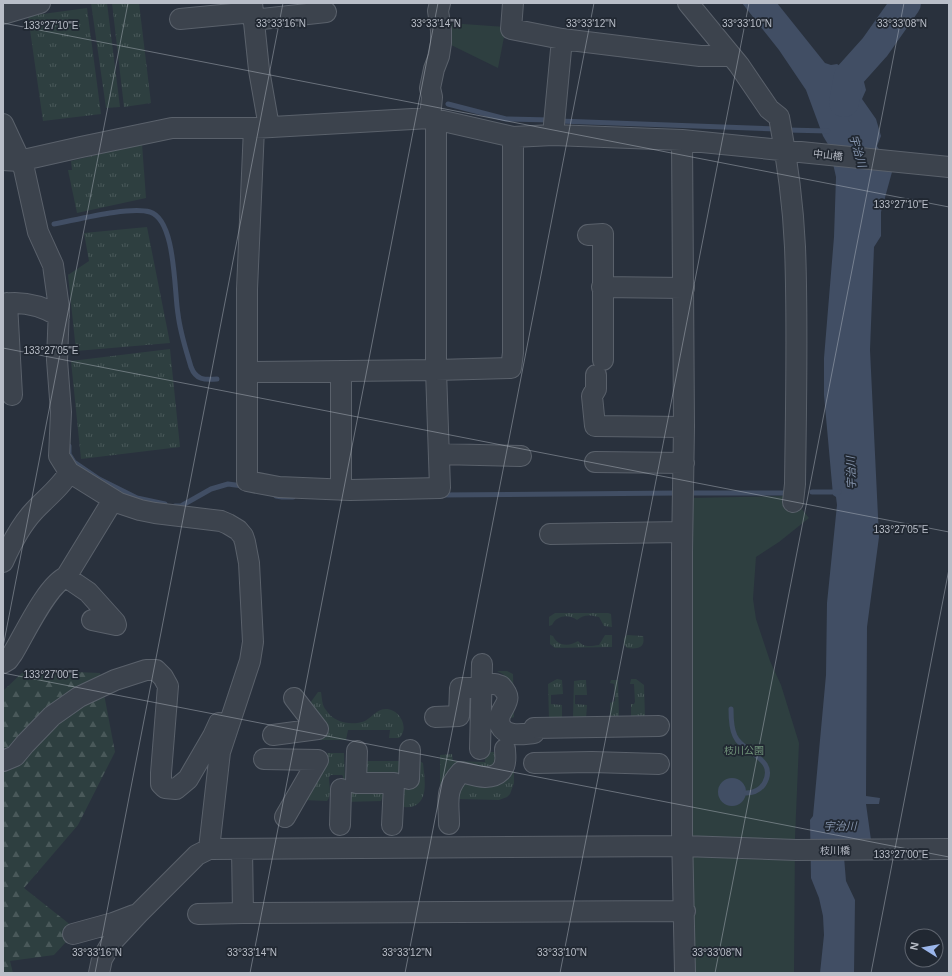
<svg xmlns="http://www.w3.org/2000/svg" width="952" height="976" font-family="Arial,'Noto Sans JP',sans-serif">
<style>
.grass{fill:url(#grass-tufts)}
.forest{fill:url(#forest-firs)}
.green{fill:#2e3f40}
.water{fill:#414e64}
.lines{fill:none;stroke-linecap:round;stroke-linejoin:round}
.stream{stroke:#414e64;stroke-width:5}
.river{stroke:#414e64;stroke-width:30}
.minor-casing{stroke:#5a616b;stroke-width:22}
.minor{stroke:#3c434d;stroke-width:20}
.ticks{fill:none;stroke:#b9bec8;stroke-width:1;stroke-opacity:0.45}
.labels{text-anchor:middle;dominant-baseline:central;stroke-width:3.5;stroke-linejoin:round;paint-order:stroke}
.street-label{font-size:10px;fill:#b9bec8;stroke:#212832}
.park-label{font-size:10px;fill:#73967c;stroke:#212832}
.water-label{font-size:11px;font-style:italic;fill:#8493ab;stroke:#212832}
.ticks-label{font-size:10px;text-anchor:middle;fill:#b9bec8;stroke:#212832;stroke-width:3.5;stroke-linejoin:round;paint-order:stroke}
</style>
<defs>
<pattern id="grass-tufts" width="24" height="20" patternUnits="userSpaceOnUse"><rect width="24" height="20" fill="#2e3f40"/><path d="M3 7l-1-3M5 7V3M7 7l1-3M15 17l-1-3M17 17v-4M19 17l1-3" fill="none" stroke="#4a595a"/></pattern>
<pattern id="forest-firs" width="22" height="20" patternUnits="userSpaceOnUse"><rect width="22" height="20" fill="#2e3f40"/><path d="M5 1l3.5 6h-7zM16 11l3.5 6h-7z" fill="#4a595a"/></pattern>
</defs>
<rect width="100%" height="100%" fill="#29313d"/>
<path class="grass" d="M 91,3 L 107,3 L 120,107 L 106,108 Z
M 112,3 L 139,3 L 151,103 L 124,107 Z
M 87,8 L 101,114 L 43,121 L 28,16 Z
M 142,144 L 146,198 L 77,213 L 68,170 L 72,170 L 71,161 Z
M 147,227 L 170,343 L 76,351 L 68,275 L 89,261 L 84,233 Z
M 170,349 L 180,447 L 81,459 L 71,361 Z
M 555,613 L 608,613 L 611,614 L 612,627 L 604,626 L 599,617 C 590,615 584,614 577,620 C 569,614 557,615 552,625 L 549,626 L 549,617 Z
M 550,635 L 553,636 C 557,646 569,647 578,641 C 584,648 591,646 599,645 L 605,635 L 612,635 L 612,647 L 555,648 L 550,644 Z
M 627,635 L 643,636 C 646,649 636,649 627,648 L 624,645 L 624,638 Z
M 497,671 L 507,671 L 513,674 L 514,717 L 509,719 L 507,679 L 503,674 Z
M 557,679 L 562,680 L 563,694 L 551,695 L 551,704 L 562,705 L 562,719 L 549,718 L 548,684 Z
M 631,679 L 636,679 L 644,685 L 645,718 L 631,718 L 631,704 L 634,704 L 635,702 L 634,684 L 630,684 Z
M 581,680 L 586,680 L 587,695 L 575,695 L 575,704 L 587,705 L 586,719 L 573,717 L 574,681 Z
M 611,680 L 618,680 L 619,716 L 615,718 L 610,718 L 610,703 L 615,701 L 614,684 L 610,683 Z
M 318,692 L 321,692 C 322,698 322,706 326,710 C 334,723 352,726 365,721 C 372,717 377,709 386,709 C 400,709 410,729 399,738 L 389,738 L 390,730 L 348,730 L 346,740 L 290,740 L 308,706 Z
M 489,752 L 495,752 L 499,754 L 497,768 L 474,770 L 440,800 L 440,755 L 452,754 L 453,761 L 485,762 L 485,754 Z
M 514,752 L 514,783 L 510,794 L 507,797 L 499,800 L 458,799 L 454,788 Z
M 327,753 L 344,753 L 345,780 L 346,781 L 381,782 L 383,796 L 381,801 L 343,802 L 343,776 L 342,775 L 331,775 L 329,777 C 329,785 332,795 327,801 L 304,800 L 328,756 Z
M 418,760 L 423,763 C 424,775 429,798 416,805 C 412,808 405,807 400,807 L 400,804 L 363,777 L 364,761 L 399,761 L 401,763 Z"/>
<path class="forest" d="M 25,670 L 100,673 L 115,752 L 78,825 L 24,888 L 77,930 L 54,955 L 10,961 L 13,973 L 3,973 L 3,691 Z"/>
<path class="green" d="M 450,23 L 506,27 L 498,68 L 449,44 Z
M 788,496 L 797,503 L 809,518 L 779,542 L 756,557 L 753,599 L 756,619 L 770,661 L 781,685 L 799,743 L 795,838 L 794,973 L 691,973 L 689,498 Z"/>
<path class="water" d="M 742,3 L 777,3 L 825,63 L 831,65 L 837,64 L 864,82 L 866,90 L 862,99 L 876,119 L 881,136 L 877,146 L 892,172 L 881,212 L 881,236 L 874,247 L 870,350 L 879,537 L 867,627 L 866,796 L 880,798 L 879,804 L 866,804 L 871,840 L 844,857 L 846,881 L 855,900 L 854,973 L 820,973 L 824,935 L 823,916 L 819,898 L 811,878 L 810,820 L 813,816 L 826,675 L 827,603 L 837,505 L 836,497 L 833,495 L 824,395 L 824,358 L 834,237 L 836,177 L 829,146 L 823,136 L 806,90 L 779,50 Z
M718 792a14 14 0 1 1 28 0a14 14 0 1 1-28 0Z"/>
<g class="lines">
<path class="stream" d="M 448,104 L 506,119 L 551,120
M 559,121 L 777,129
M 787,130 L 828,131
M 54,224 C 76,220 129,206 150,212 C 176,220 174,291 178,314 C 180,332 186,350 191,367 C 196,380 204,380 217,379
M 69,446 L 69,454 L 74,462 L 99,479 L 137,498 L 165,504
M 812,492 L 839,492
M 687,493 L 788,493
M 439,495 L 679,493
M 276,496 L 282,497 L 293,497
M 175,506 L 181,506 L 211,489 L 228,484 L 243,486
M 731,709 C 731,717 731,728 735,736 C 742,753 779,758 764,784 C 760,790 753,793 746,793"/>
<path class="river" d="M 844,102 L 849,76 L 875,47 L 906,3"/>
<g class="minor-casing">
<path id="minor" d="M 252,3 L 259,70 L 269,127
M 513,3 L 511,29 L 562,39 L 553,135
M 688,3 L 739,65 L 769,109 L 779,117 C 787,159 793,203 795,247 C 798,325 796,405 795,484 L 793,502
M 3,14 L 40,3
M 180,19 L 253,12
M 253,20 L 326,12
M 562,39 L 700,56 L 731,56
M 430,118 L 432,97 L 430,88 L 434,69 L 439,56 L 441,43 L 441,30 L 438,11 L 440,3
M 3,124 L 24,169 L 38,232 L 53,265 L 59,308 L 57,360 L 61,412 L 59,456 L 69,472 L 119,503 L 140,510 L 155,513 L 221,521 L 228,524 L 238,530 L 243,536 L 245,542 L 249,563 L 253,642 L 250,661 L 220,752 L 209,849
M 254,128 L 247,289 L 247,372 L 436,370 L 436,119
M 682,140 L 684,427 L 682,552 L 682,832 L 685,973
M 3,160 L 19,161 L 81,147 L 172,128 L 254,128 L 430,118 L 513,137 L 553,135 L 682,140 L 949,167
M 588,235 L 603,234 L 603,360
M 602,287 L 684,288
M 7,303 L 12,395
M 3,304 C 22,301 42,306 59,316
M 247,372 L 247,481 L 279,487 L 350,490 L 440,488 L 436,370 L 511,368 L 513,353 L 513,137
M 596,375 L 596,389 L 592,396 L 595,426 L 684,427
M 439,454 L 521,456
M 595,462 L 684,463
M 341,490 L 341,371
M 550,534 L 682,532
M 3,562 C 11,544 20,526 34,511 C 44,500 63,485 69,472
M 66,577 L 88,592 L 115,622 L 116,625 L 92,620
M 3,663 L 8,660 L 13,653 C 24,635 47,585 66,577 L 113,500
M 435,717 L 459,716 L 460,688 L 474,688 L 488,684 L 495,684 L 501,686 C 512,698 507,701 501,713 C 499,716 499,722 500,725 C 506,738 523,734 534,733
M 534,728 L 659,726
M 273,735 L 318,729 L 294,698
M 480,749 L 482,664
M 357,751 L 356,783 L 394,783 L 392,825
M 264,759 L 318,760 L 285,817
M 3,761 L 15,756 L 25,744 L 52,716 L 79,697 L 115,680 L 146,670 L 156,670 L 163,677 L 168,686 L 161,773 L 161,784 L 165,788 L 176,789 L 188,779 L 213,736 L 219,723
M 534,763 L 592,762 L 659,764
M 409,779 L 410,750
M 449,824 C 449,801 444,791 461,772 C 474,775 490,782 501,771 C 503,768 505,766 505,762 C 506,758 505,753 505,749
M 340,825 L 341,789
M 242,849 L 243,913 L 685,911
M 198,914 L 243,913
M 73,934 L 113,923 L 134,915
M 99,973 L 102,959 L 112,942 L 138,914 L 197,855 L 209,849 L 683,846 L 796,850 L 949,849"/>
</g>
<use href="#minor" class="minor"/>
</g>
<path class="ticks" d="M 3,23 L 949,207M 3,348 L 949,532M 3,647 L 128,3M 3,673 L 949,857M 95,973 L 283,3M 250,973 L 438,3M 405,973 L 594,3M 560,973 L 749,3M 715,973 L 904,3M 871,973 L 949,569"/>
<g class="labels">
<g class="street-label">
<text transform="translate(828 155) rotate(6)">中山橋</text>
<text x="835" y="850">枝川橋</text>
</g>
<g class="park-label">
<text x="744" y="750">枝川公園</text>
</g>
<g class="water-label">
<text transform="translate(858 151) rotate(74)">宇治川</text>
<text transform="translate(851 473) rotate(-92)">宇治川</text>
<text x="840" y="826">宇治川</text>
</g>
</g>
<g class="ticks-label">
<text x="281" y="27">33°33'16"N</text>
<text x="436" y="27">33°33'14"N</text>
<text x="591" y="27">33°33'12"N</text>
<text x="747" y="27">33°33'10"N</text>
<text x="902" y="27">33°33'08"N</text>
<text x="51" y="29">133°27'10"E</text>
<text x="901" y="208">133°27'10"E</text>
<text x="51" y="354">133°27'05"E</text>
<text x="901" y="533">133°27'05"E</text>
<text x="51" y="678">133°27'00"E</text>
<text x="901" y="858">133°27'00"E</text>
<text x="97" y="956">33°33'16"N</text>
<text x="252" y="956">33°33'14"N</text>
<text x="407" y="956">33°33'12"N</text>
<text x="562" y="956">33°33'10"N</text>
<text x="717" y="956">33°33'08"N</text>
</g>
<rect width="952" height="976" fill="none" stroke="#b9bec8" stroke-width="8"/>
<g transform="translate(924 948) rotate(281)"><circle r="19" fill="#212832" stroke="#5e646e"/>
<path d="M0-3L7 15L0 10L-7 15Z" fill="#9bb6eb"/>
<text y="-6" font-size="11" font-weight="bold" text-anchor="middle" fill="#b9bec8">N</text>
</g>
</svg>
